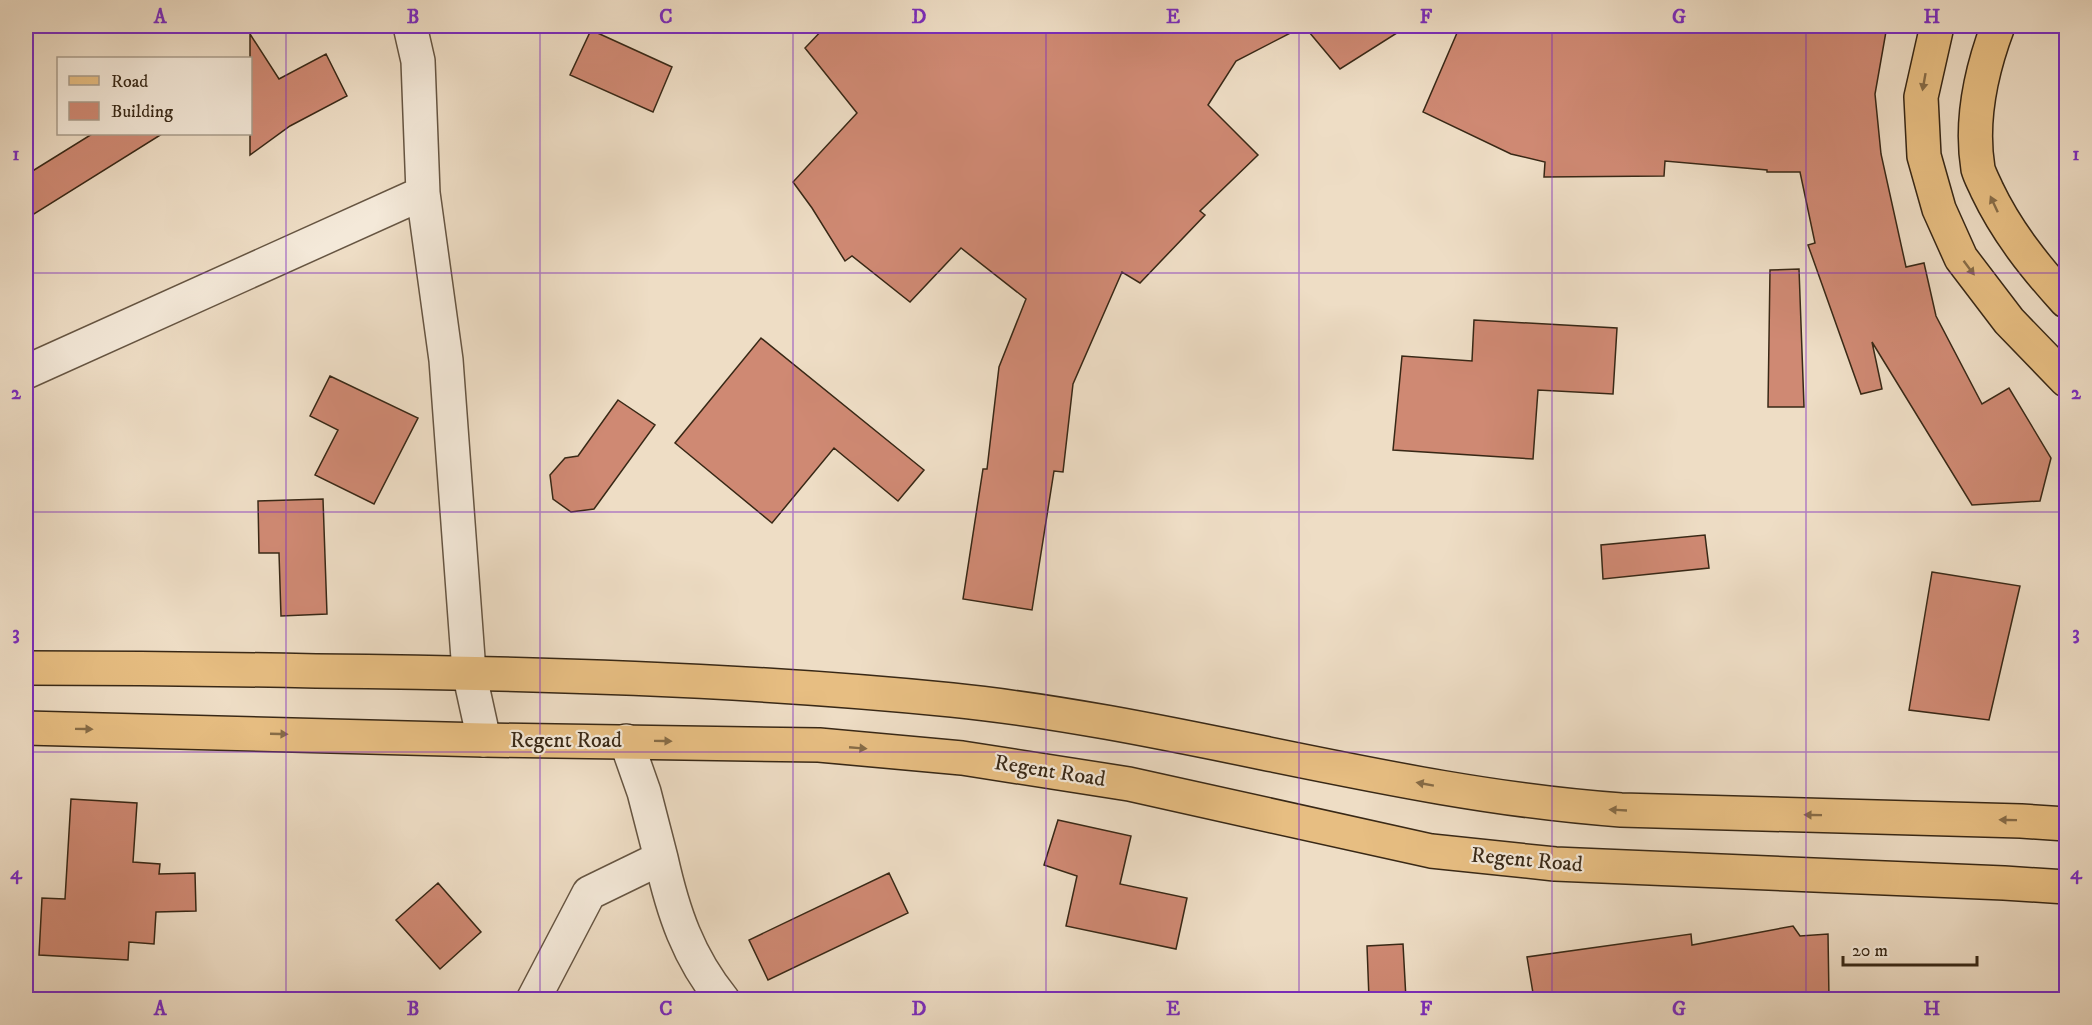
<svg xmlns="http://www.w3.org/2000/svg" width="2092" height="1025" font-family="'IM FELL DW Pica',serif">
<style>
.building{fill:#cf8973;stroke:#382816;stroke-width:1.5}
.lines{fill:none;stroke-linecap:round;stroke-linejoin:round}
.minor-casing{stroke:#665542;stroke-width:36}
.major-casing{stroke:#382816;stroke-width:36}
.minor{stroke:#f4e9d9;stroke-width:33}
.major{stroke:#e7be82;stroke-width:33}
.oneway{fill:#876c47}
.grid{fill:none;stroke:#7b2cbf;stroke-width:1.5;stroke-opacity:0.55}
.labels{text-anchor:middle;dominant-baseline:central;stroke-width:4.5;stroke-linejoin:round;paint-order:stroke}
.street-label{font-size:22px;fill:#382816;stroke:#f4e9d9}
.neatline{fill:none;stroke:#7b2cbf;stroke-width:2}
.grid-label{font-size:20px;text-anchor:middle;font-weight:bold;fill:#7b2cbf}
</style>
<rect width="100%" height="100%" fill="#eeddc5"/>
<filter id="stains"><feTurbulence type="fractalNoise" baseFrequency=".00333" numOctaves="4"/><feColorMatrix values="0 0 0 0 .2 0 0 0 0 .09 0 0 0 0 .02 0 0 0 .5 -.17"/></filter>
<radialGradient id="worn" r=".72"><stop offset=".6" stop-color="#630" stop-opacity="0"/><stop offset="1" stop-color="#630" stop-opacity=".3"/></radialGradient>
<path class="building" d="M 826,26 L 1408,26 L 1340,69 L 1304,26 L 1236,61 L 1208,105 L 1258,155 L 1200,211 L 1205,215 L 1140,283 L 1122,272 L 1073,384 L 1063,472 L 1054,471 L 1032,610 L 963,599 L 983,469 L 987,469 L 999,367 L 1026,299 L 961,248 L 910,302 L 852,256 L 845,261 L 812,208 L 793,182 L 857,113 L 805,48 Z
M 1460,26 L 1887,26 L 1875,94 L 1881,154 L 1906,267 L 1924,263 L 1936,316 L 1982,404 L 2009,388 L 2051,458 L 2040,501 L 1972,505 L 1872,342 L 1882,389 L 1861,394 L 1808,245 L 1815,243 L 1800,172 L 1767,172 L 1767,170 L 1665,161 L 1664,176 L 1544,177 L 1545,162 L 1511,154 L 1423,112 Z
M 591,30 L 672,67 L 653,112 L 570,75 Z
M 250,34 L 279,79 L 326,54 L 347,96 L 290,126 L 250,155 Z
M 92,134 L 162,134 L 26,219 L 26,175 Z
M 1799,269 L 1804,407 L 1768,407 L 1770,270 Z
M 1474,320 L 1617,328 L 1613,394 L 1538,390 L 1533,459 L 1393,450 L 1402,356 L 1472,361 Z
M 761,338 L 924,470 L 898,501 L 834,448 L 772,523 L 675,443 Z
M 330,376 L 418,418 L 374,504 L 315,475 L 338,430 L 310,416 Z
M 618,400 L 655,425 L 594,509 L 571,512 L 553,499 L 550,475 L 565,458 L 578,456 Z
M 323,499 L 327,614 L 281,616 L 279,553 L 259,553 L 258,501 Z
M 1705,535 L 1709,568 L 1603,579 L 1601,545 Z
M 1932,572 L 2020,586 L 1989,720 L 1909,710 Z
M 71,799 L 137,803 L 133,862 L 160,864 L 159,874 L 195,873 L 196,911 L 156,912 L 154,944 L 129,942 L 128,960 L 39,955 L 42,898 L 65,899 Z
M 1058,820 L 1131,836 L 1120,884 L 1187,898 L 1176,949 L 1066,926 L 1077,876 L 1044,865 Z
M 889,873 L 908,913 L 768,980 L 749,940 Z
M 438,883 L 481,932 L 440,969 L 396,920 Z
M 1793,926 L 1800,936 L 1828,934 L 1829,999 L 1534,999 L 1527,957 L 1691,934 L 1692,945 Z
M 1403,944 L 1406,999 L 1369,999 L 1367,946 Z"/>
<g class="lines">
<g class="minor-casing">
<path id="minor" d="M 410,26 L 418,61 L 423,193 L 446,360 L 469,672 L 484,740
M 26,372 L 423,193
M 661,858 C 673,912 688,957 723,1000
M 533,1000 L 589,893 L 661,858 L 644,792 L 626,741"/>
</g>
<g class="major-casing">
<path id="major" d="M 1937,26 L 1921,97 L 1924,156 L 1939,209 L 1961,258 L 2009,321 L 2066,380
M 1998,26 C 1981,71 1970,120 1978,169 C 1980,176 1984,183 1987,190 C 2007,232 2035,267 2066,301
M 26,668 C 122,668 219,669 316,671 C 528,673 741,679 952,700 C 1177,723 1395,794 1621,810 L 2021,821 L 2066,824
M 26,728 L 484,740 L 819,745 L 962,758 L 1129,784 L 1431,851 L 1555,864 L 2004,883 L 2066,887"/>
</g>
<use href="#minor" class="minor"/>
<use href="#major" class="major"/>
</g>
<defs><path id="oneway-solid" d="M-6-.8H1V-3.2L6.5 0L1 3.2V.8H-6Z" transform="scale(1.5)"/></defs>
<g class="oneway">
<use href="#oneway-solid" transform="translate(1924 82) rotate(100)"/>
<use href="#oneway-solid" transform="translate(1994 204) rotate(-115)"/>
<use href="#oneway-solid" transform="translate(1969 268) rotate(53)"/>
<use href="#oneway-solid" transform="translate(84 729) rotate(1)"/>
<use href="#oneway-solid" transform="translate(279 734) rotate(2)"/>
<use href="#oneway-solid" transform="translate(663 741) rotate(1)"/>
<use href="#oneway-solid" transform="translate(858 748) rotate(5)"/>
<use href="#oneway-solid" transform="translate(1425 784) rotate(-170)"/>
<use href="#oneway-solid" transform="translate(1618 810) rotate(-177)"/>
<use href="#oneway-solid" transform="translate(1813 815) rotate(-179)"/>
<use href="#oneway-solid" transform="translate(2008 820) rotate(-179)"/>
</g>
<path class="grid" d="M 286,26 L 286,1000M 540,26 L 540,1000M 793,26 L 793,1000M 1046,26 L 1046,1000M 1299,26 L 1299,1000M 1552,26 L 1552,1000M 1806,26 L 1806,1000M 26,273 L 2066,273M 26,512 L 2066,512M 26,752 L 2066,752"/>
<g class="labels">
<g class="street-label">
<text x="566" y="740">Regent Road</text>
<text transform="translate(1050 771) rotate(9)">Regent Road</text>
<text transform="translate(1527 860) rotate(5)">Regent Road</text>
</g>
</g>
<rect width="2092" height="1025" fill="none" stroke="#eeddc5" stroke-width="66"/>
<rect x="57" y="57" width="195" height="78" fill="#f4e9d9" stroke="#a99c8b" stroke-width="1.5"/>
<rect x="69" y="76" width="30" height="9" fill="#e7be82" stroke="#a99c8b" stroke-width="1.5"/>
<text x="111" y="87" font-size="18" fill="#382816">Road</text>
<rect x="69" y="102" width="30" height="18" fill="#cf8973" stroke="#a99c8b" stroke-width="1.5"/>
<text x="111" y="117" font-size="18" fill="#382816">Building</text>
<path d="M1843 956v9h134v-9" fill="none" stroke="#382816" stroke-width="3"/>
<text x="1852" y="956" font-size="18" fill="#382816" stroke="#f4e9d9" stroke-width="4.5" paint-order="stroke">20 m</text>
<rect x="33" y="33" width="2026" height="959" class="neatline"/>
<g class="grid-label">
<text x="160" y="23">A</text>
<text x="413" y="23">B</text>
<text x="666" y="23">C</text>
<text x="919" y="23">D</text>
<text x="1173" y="23">E</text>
<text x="1426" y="23">F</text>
<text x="1679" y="23">G</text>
<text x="1932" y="23">H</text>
<text x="16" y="160">1</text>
<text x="2076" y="160">1</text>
<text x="16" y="399">2</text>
<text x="2076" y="399">2</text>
<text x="16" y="639">3</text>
<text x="2076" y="639">3</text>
<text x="16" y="879">4</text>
<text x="2076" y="879">4</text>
<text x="160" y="1015">A</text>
<text x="413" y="1015">B</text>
<text x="666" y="1015">C</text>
<text x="919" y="1015">D</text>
<text x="1173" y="1015">E</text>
<text x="1426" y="1015">F</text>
<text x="1679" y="1015">G</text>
<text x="1932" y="1015">H</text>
</g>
<rect width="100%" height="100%" filter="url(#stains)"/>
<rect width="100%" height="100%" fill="url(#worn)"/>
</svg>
